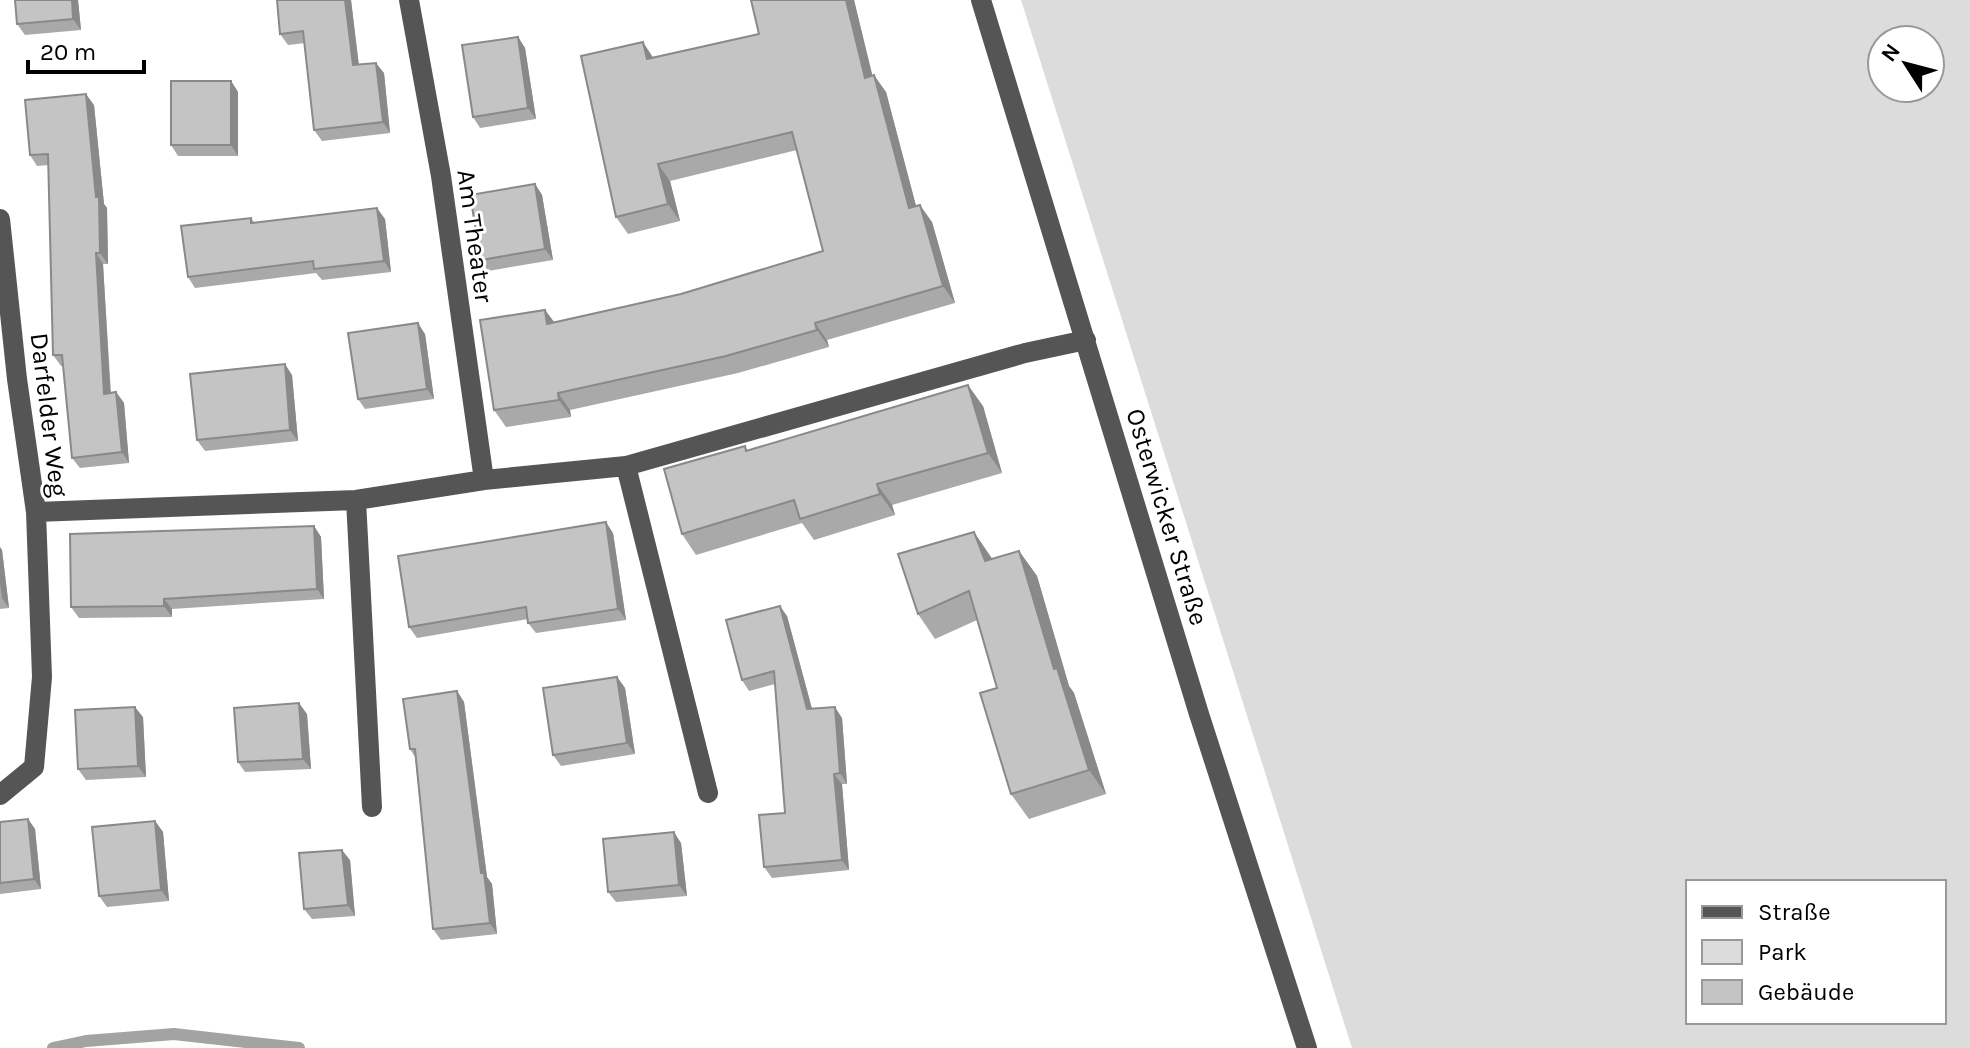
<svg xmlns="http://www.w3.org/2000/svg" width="1970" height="1048" font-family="Karla,sans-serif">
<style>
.green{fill:#dcdcdc;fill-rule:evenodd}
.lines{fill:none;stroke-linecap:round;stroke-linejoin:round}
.stream{stroke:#a3a3a3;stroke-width:12}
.minor{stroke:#555;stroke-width:20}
.wall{fill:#a9a9a9}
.shaded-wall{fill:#898989}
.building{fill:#c4c4c4;stroke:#898989;stroke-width:2}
.labels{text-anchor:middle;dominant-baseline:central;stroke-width:6;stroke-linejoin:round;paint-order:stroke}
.street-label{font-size:26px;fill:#000;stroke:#fff}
</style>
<rect width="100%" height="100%" fill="#fff"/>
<path class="green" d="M 1021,0 L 1970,0 L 1970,1048 L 1352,1048 ZM 1882,40 L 1930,40 L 1930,88 L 1882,88 ZM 1688,882 L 1944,882 L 1944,1022 L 1688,1022 Z"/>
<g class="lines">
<path class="stream" d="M 53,1048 L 86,1041 L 174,1034 L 299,1048"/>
<path class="minor" d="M 409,0 L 441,176 L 484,480
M 981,0 L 1199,714 L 1307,1048
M 0,219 L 17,379 L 36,512 L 42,677 L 34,767 L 0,795
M 626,466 L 708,793
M 356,500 L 372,807
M 36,512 L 356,500 L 484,480 L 626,466 L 1025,353 L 1086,340"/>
</g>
<path class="wall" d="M 15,0 L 78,0 L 81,30 L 25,35 L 17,24 Z
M 277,0 L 351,0 L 359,65 L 384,73 L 390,133 L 322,141 L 314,130 L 305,43 L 288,45 L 280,34 Z
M 751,0 L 854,0 L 872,76 L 886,92 L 916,206 L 932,222 L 955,303 L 827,340 L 829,347 L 738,373 L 570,410 L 571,417 L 506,427 L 494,410 L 545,310 L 554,322 L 681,294 L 823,251 L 797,150 L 670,181 L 680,221 L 628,234 L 616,217 L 653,57 L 759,34 Z
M 518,37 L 525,48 L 536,119 L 480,128 L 473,117 Z
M 231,81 L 238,92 L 238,156 L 178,156 L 171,145 Z
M 94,105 L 104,204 L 107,208 L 108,264 L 103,264 L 111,393 L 116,392 L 124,403 L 129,463 L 80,468 L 72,458 L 63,366 L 61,366 L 53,355 L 49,165 L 37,166 L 30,155 Z
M 535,184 L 542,195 L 553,260 L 488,271 L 481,260 Z
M 251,218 L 254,222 L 385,219 L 391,272 L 322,280 L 316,273 L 195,288 L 188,277 Z
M 425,334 L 434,399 L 365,409 L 358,399 Z
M 292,375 L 298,441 L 205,451 L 197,440 Z
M 983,406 L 1002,473 L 892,505 L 895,515 L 814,540 L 802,523 L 696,555 L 682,534 L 745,446 L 748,451 Z
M 314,526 L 321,537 L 324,599 L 172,609 L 172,617 L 79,618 L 71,607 Z
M 613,533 L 626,620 L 536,633 L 528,623 L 528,619 L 417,638 L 409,627 Z
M 0,547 L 2,550 L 9,608 L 0,609 Z
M 1019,551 L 1037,576 L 1069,686 L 1074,693 L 1106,794 L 1029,819 L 1011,794 L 997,688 L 977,620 L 935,639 L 918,614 L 991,557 L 992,559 Z
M 787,616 L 812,709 L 842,718 L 847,784 L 842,784 L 849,870 L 772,878 L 764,867 L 785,813 L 775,684 L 749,691 L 742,680 Z
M 617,677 L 625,688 L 635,754 L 561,766 L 553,755 Z
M 457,691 L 464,702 L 487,877 L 492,884 L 497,934 L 441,940 L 433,929 L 415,757 L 410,749 Z
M 307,714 L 311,769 L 245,772 L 238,762 Z
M 143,717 L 146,777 L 86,780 L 78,769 Z
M 28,819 L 35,829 L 41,889 L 0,894 L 0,822 Z
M 155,821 L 163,832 L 169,901 L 107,907 L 99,896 Z
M 681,843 L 687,896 L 616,902 L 608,892 Z
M 350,860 L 355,916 L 312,919 L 304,909 Z"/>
<path class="shaded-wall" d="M 72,0 L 78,0 L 81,30 L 73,19 Z
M 345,0 L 351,0 L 360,76 L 353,65 Z
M 846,0 L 854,0 L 877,94 L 865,78 Z
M 518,37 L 525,48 L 536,119 L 528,108 Z
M 643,42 L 654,59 L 647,59 Z
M 376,63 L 384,73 L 390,133 L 383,122 Z
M 874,75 L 886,92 L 921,225 L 909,208 Z
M 231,81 L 238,92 L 238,156 L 231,145 Z
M 86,94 L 94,105 L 104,204 L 107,208 L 108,264 L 100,253 L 96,197 Z
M 658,164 L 670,181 L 680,221 L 668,204 Z
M 535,184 L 542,195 L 553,260 L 545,249 Z
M 920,205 L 932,222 L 955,303 L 943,286 Z
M 377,208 L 385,219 L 391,272 L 384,261 Z
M 96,253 L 103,264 L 111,404 L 104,394 Z
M 545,310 L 557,326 L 547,324 Z
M 418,323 L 425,334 L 434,399 L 427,389 Z
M 815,323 L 827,340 L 829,347 L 817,330 Z
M 285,364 L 292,375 L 298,441 L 290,430 Z
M 968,385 L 983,406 L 1002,473 L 988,453 Z
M 116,392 L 124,403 L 129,463 L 122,452 Z
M 558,393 L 570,410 L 571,417 L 559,400 Z
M 877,484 L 892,505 L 895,515 L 880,494 Z
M 606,522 L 613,533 L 626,620 L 618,609 Z
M 314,526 L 321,537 L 324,599 L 317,589 Z
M 974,532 L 991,557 L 1002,586 L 985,561 Z
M 0,547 L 2,550 L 9,608 L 2,598 L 0,583 Z
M 1019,551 L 1037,576 L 1069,686 L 1074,693 L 1106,794 L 1089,770 L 1054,669 Z
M 164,599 L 172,609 L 172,617 L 164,606 Z
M 780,606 L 787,616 L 815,720 L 807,709 Z
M 617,677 L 625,688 L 635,754 L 627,743 Z
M 457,691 L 464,702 L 487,877 L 492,884 L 497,934 L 490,923 L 481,873 Z
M 299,703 L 307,714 L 311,769 L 303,759 Z
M 135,707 L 143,717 L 146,777 L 138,766 Z
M 835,707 L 842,718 L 847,784 L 840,773 Z
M 834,774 L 842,784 L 849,870 L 842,860 Z
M 28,819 L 35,829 L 41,889 L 34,879 Z
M 155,821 L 163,832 L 169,901 L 161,890 Z
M 674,832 L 681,843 L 687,896 L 679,885 Z
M 342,850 L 350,860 L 355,916 L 348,905 Z"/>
<path class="building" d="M 15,0 L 72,0 L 73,19 L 17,24 Z
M 277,0 L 345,0 L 353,65 L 376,63 L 383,122 L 314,130 L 303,31 L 280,34 Z
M 751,0 L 846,0 L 865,78 L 874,75 L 909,208 L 920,205 L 943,286 L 815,323 L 817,330 L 726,356 L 558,393 L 559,400 L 494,410 L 480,320 L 545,310 L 547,324 L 681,294 L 823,251 L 792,132 L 658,164 L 668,204 L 616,217 L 581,56 L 643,42 L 647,59 L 759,34 Z
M 518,37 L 528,108 L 473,117 L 462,45 Z
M 171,81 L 231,81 L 231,145 L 171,145 Z
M 86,94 L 96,197 L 99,197 L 100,253 L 96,253 L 104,394 L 116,392 L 122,452 L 72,458 L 62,355 L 53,355 L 48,154 L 30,155 L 25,100 Z
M 535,184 L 545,249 L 481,260 L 470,195 Z
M 377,208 L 384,261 L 314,269 L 313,261 L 188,277 L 181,226 L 251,218 L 251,223 Z
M 418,323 L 427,389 L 358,399 L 348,333 Z
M 285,364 L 290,430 L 197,440 L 190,374 Z
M 968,385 L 988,453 L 877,484 L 880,494 L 800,519 L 794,500 L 682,534 L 664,469 L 745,446 L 746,451 Z
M 606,522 L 618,609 L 528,623 L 526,607 L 409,627 L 398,556 Z
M 314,526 L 317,589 L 164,599 L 164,606 L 71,607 L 70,534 Z
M 974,532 L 985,561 L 1019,551 L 1054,669 L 1057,668 L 1089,770 L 1011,794 L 980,693 L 997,688 L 969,591 L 918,614 L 898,554 Z
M 780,606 L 807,709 L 835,707 L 840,773 L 834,774 L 842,860 L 764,867 L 759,815 L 785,813 L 774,671 L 742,680 L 726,620 Z
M 617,677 L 627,743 L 553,755 L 543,688 Z
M 457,691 L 481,873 L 484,873 L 490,923 L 433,929 L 415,749 L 410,749 L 403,699 Z
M 299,703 L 303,759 L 238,762 L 234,708 Z
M 135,707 L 138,766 L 78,769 L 75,710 Z
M 28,819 L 34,879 L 0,883 L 0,822 Z
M 155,821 L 161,890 L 99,896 L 92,827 Z
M 674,832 L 679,885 L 608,892 L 603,839 Z
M 342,850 L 348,905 L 304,909 L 299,853 Z"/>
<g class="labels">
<g class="street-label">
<text transform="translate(475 236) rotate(82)">Am Theater</text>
<text transform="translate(49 415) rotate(83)">Darfelder Weg</text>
<text transform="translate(1167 517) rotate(73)">Osterwicker Straße</text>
</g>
</g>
<rect x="1686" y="880" width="260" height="144" fill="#ffffff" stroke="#999999" stroke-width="2"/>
<rect x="1702" y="906" width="40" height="12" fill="#555555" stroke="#999999" stroke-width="2"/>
<text x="1758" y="920" font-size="24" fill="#000000">Straße</text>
<rect x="1702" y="940" width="40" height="24" fill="#dcdcdc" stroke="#999999" stroke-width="2"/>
<text x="1758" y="960" font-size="24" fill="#000000">Park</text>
<rect x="1702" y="980" width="40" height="24" fill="#c4c4c4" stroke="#999999" stroke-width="2"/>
<text x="1758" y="1000" font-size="24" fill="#000000">Gebäude</text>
<g transform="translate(1906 64) rotate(306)"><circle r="38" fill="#ffffff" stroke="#999999" stroke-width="2"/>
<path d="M0-6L14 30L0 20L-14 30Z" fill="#000000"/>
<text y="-12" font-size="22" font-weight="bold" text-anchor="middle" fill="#000000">N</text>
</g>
<path d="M28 60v12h116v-12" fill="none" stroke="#000000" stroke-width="4"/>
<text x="40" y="60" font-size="24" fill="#000000" stroke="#ffffff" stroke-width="6" paint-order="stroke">20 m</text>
</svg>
